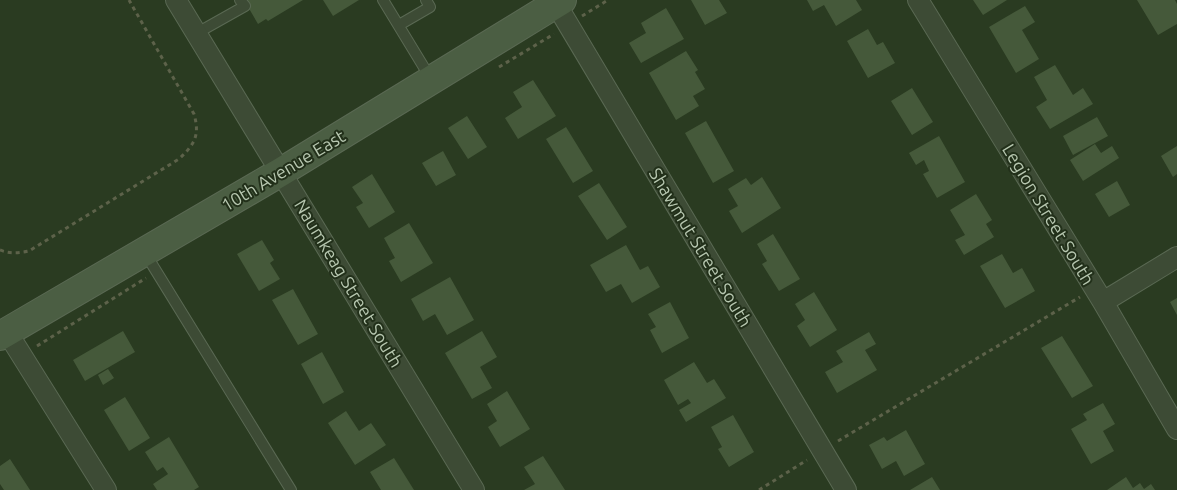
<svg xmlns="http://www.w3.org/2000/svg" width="1177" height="490" font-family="Ubuntu,sans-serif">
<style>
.building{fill:#45593a}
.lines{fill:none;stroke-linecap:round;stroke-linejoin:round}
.service-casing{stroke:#5a6953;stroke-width:12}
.minor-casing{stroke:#5a6953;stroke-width:22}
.secondary-casing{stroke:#5a6953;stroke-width:30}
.path{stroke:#5d624a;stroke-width:3;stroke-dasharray:4 4;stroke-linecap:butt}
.service{stroke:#3d4b35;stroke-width:10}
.minor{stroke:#3d4b35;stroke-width:20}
.secondary{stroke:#4b5e43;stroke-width:28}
.labels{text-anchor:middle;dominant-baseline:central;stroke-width:4;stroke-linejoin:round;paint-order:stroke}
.street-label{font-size:18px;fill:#b7c7b0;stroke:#22301a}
</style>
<rect width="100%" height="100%" fill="#2a3b21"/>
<path class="building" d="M 244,0 L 303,0 L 268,21 L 266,19 L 258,24 Z
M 323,0 L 359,0 L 333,16 Z
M 691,0 L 719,0 L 727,13 L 705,25 Z
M 807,0 L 856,0 L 862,10 L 836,26 L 824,5 L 813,11 Z
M 973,0 L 1007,0 L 983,15 Z
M 1137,0 L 1175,0 L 1177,4 L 1177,24 L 1158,35 Z
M 1025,6 L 1035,22 L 1022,30 L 1039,59 L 1016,73 L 989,27 Z
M 666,8 L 684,39 L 641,63 L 629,43 L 646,33 L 641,23 Z
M 868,29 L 877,45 L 883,42 L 895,63 L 868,78 L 847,41 Z
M 686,51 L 698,70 L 695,72 L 705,89 L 693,96 L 699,106 L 676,120 L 649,73 Z
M 1055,65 L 1073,95 L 1083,88 L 1093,104 L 1050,129 L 1036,107 L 1047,100 L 1034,77 Z
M 533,80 L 556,116 L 518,139 L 505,118 L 522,107 L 513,92 Z
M 912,88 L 933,122 L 912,135 L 891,101 Z
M 467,116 L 487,147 L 468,159 L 448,128 Z
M 1097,117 L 1108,136 L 1073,155 L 1063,136 Z
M 706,121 L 734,171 L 713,183 L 685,133 Z
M 566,127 L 593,171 L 573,183 L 546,139 Z
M 939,136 L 965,182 L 937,198 L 923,174 L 929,171 L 924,160 L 916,165 L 909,153 Z
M 1095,144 L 1101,153 L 1112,146 L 1119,158 L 1083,181 L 1070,160 Z
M 1177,146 L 1177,174 L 1173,177 L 1161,156 Z
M 443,151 L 456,175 L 436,186 L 422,163 Z
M 372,174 L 395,212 L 369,228 L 356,207 L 363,203 L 352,187 Z
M 762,177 L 781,208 L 742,233 L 729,211 L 738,206 L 728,189 L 746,178 L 751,185 Z
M 1117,181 L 1130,205 L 1109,217 L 1095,194 Z
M 599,183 L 627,227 L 607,240 L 578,196 Z
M 976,194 L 992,220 L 986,224 L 994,237 L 964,255 L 955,240 L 965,235 L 950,210 Z
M 409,223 L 433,263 L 401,282 L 389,261 L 395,258 L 384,238 Z
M 773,234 L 800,279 L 779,291 L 762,264 L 767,261 L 757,244 Z
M 262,240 L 274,260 L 270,263 L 280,279 L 259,291 L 237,254 Z
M 626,245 L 640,270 L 648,266 L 660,287 L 632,303 L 621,284 L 606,292 L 590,265 Z
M 1002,254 L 1013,273 L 1022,268 L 1035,291 L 1005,308 L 980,266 Z
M 450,277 L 474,320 L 447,335 L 435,314 L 423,321 L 411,299 Z
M 293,289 L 318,334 L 298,345 L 272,300 Z
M 814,292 L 837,330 L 810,347 L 797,326 L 805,320 L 795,304 Z
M 1177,298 L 1177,315 L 1170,302 Z
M 670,302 L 689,338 L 662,353 L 650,330 L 656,327 L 648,314 Z
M 123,331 L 135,352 L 85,381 L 73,360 Z
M 482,331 L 497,357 L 480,367 L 492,388 L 472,399 L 445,353 Z
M 869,332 L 876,344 L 865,350 L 877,370 L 837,393 L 825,372 L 843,362 L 836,351 Z
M 1062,336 L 1093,386 L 1072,398 L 1041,348 Z
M 322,352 L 344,392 L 323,404 L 301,364 Z
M 694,362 L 707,383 L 714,379 L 726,398 L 686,422 L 679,410 L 691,403 L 688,399 L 678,405 L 664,380 Z
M 108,369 L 114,378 L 103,385 L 98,375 Z
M 507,391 L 530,429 L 500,447 L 488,427 L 497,421 L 487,404 Z
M 125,397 L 150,438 L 129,451 L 104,410 Z
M 1103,403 L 1115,424 L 1103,431 L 1114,451 L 1091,464 L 1071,429 L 1087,420 L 1083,414 Z
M 346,411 L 359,431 L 371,423 L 386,445 L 355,465 L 328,423 Z
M 733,415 L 754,452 L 729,467 L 718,449 L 722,447 L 711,427 Z
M 906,430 L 925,464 L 904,476 L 896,461 L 882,469 L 869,445 L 884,437 L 887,441 Z
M 169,437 L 199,487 L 194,490 L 157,490 L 153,484 L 168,474 L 163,467 L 157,471 L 145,452 Z
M 543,456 L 565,490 L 524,490 L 535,484 L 524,467 Z
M 394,458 L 414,490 L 381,490 L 370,472 Z
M 10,459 L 30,490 L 4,490 L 0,484 L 0,466 Z
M 932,477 L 940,490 L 910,490 Z
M 1126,477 L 1133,488 L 1140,483 L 1144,489 L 1151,484 L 1155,490 L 1107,490 Z"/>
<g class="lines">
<g class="service-casing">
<path id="service" d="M 383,0 L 431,79
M 399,25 L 430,7 L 426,0
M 197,33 L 245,6 L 240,0
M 145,253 L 291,490"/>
</g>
<g class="minor-casing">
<path id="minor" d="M 176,0 L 474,490
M 918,0 L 1103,302 L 1177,429
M 556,4 L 846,490
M 1103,302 L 1177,257
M 7,332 L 106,490"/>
</g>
<g class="secondary-casing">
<path id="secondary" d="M 0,336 L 281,172 L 562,0"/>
</g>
<path class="path" d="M 582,16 L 608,0
M 499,67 L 554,34
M 0,250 C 10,254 19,253 29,251 L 179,159 C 195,144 200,135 194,114 L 129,0
M 37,346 L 146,278
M 838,441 L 1080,297
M 759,490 L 807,460"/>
<use href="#service" class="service"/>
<use href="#minor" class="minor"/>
<use href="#secondary" class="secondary"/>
</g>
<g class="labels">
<g class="street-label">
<text transform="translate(283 170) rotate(-31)">10th Avenue East</text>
<text transform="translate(1049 214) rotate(59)">Legion Street South</text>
<text transform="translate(701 247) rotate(59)">Shawmut Street South</text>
<text transform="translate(349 283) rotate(59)">Naumkeag Street South</text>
</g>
</g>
</svg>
